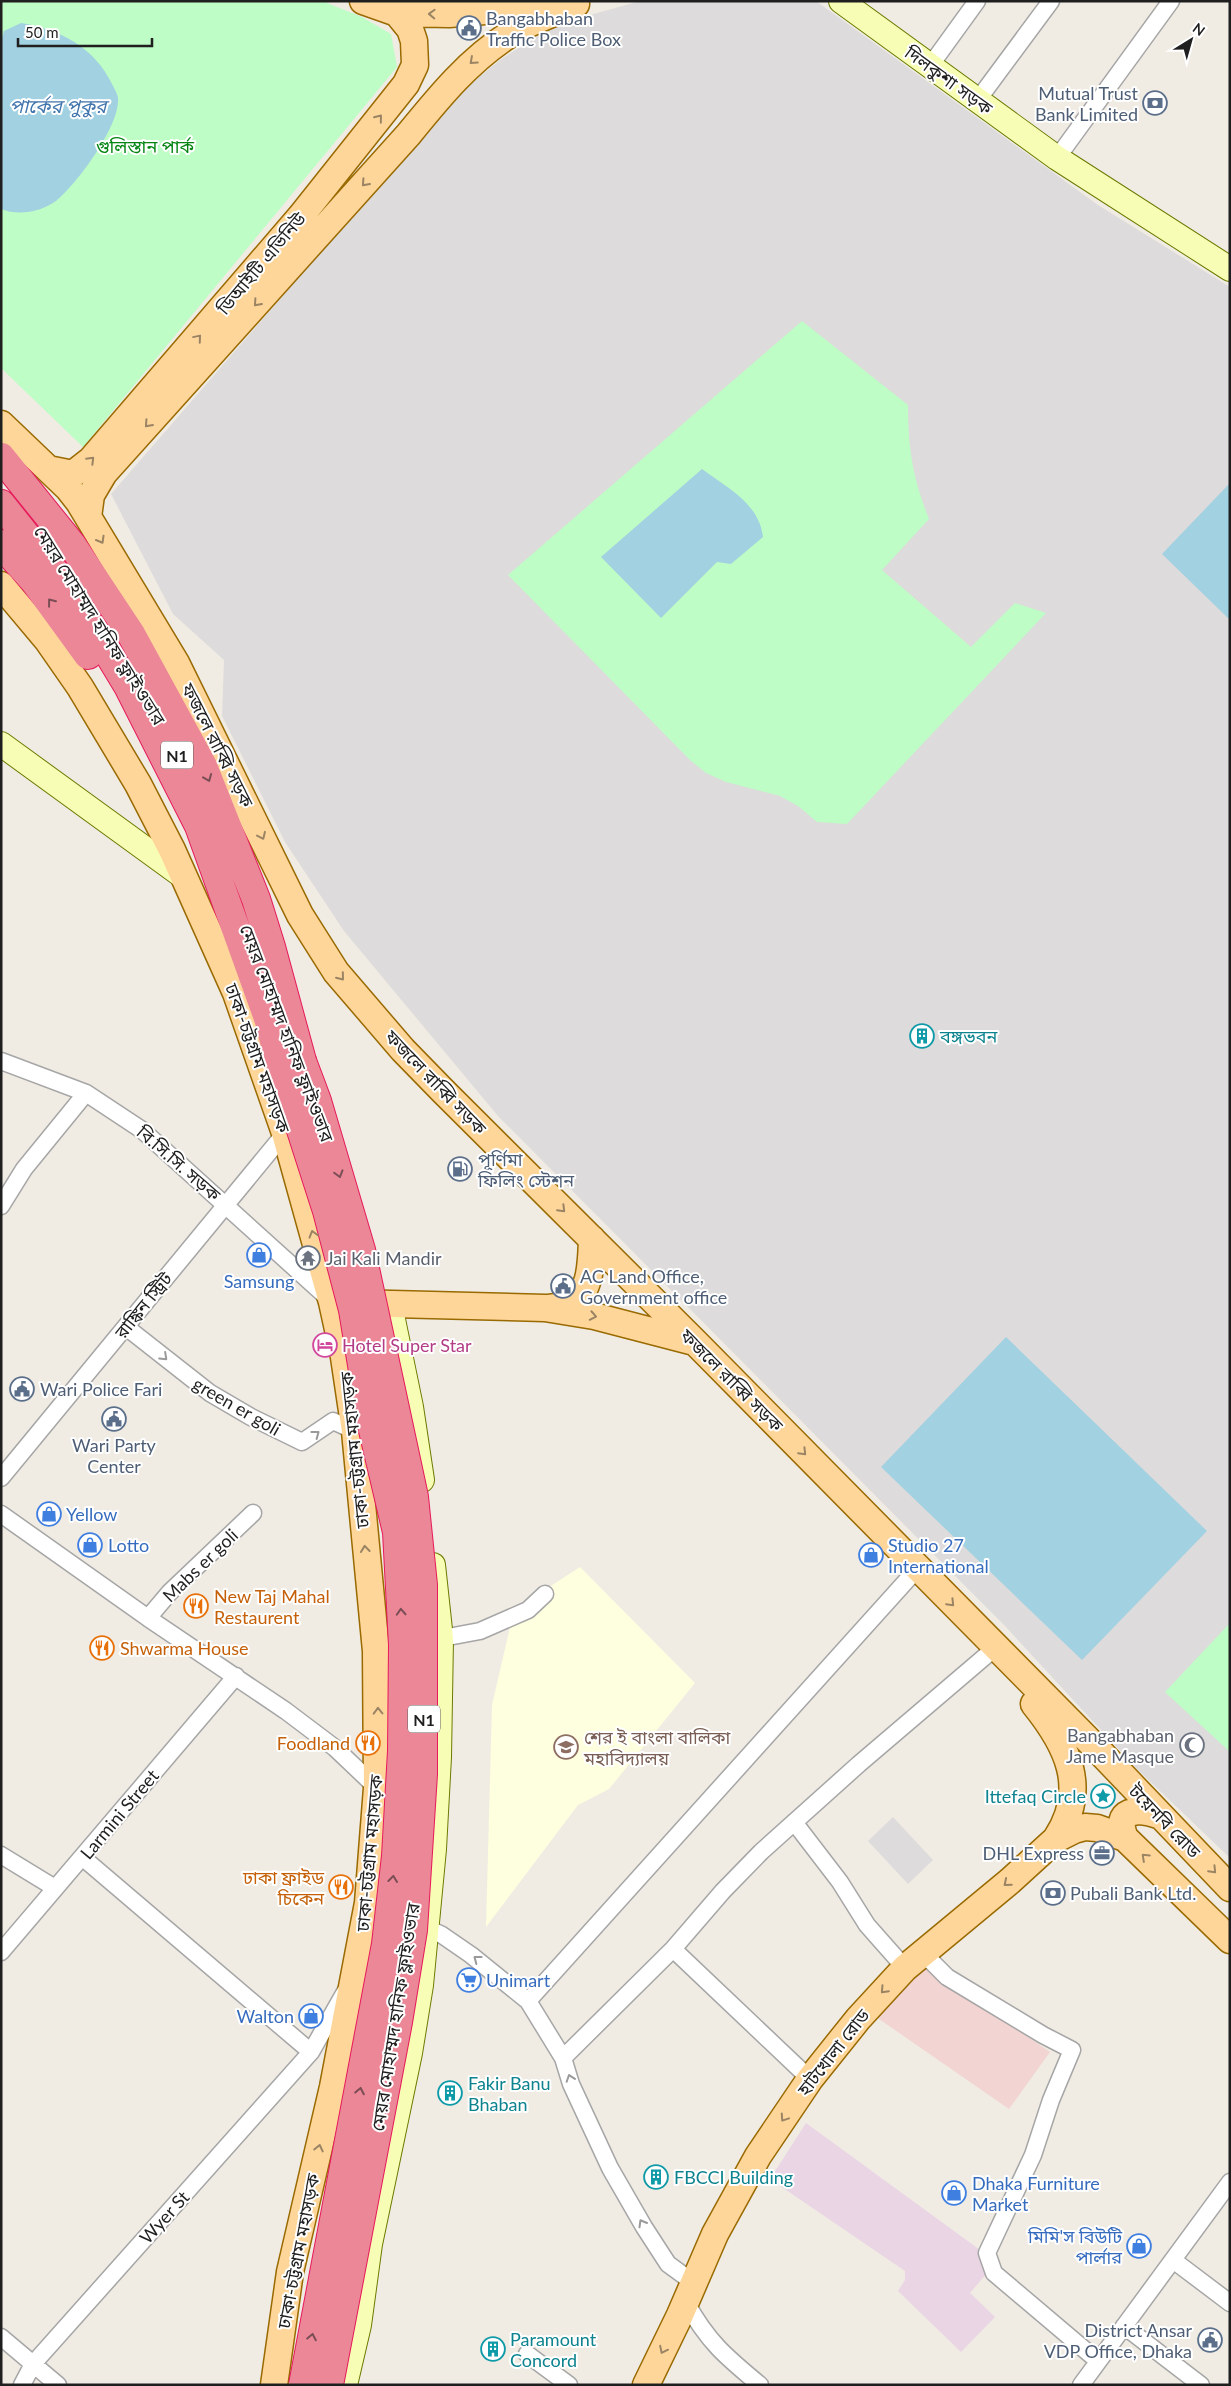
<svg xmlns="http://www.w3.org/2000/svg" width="1231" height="2386" font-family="Lato,'Noto Sans Bengali',sans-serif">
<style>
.residential{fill:#dddbdb}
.commercial{fill:#f2d4d2}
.industrial{fill:#ead5e5}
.education{fill:#feffde}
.park{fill:#befdc5}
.water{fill:#a2d1e1}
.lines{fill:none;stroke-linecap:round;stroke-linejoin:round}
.street-casing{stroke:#a6a6a6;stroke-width:19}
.secondary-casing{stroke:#6b7b00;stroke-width:26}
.primary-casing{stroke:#996a00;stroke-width:29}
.highway-casing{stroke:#e6195a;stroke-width:30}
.street{stroke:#fff;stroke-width:16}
.secondary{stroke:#f8fdb5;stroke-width:24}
.primary{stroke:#ffd69a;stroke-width:26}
.highway{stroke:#ec8797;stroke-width:28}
.highway-bridge-casing{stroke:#e6195a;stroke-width:30;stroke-linecap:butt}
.highway-bridge{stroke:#ec8797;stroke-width:28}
.oneway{stroke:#9a8463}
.oneway2{stroke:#7b4e55}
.oneway3{stroke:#9a9a9a}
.labels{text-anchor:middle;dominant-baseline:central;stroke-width:4;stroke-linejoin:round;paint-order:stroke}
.shield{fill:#fff;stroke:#626262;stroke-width:1}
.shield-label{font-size:16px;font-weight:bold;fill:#1f1f1f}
.service-label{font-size:18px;fill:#4e5e75;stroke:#fff;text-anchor:start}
.street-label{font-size:18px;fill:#1f1f1f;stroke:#fff}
.park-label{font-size:18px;fill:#048512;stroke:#fff}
.culture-label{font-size:18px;fill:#0d838f;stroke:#fff;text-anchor:start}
.worship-label{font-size:18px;fill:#5b616d;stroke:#fff;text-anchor:start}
.shop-label{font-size:18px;fill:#366cbe;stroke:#fff;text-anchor:start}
.hotel-label{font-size:18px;fill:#b23c85;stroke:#fff;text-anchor:start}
.food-label{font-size:18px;fill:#c56008;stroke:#fff;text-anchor:start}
.education-label{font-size:18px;fill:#785e54;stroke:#fff;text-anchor:start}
.water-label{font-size:19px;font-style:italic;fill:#4175ad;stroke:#fff}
</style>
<rect width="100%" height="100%" fill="#f0ece4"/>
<path class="residential" d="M 640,1 L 816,1 L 1098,205 L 1230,287 L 1230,1858 L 1137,1769 L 1005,1626 L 498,1116 L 344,931 L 285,842 L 222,716 L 224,660 L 173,614 L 111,494 L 456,96 L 500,60 L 542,33 L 576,19 Z
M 893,1817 L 933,1860 L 908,1884 L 868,1841 Z"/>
<path class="commercial" d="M 915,1959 L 1050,2052 L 1009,2109 L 866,2010 Z"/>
<path class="industrial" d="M 806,2123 L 980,2250 L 988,2272 L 970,2293 L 995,2317 L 961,2352 L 898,2291 L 905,2280 L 905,2271 L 770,2179 Z"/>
<path class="education" d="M 580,1567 L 695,1683 L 609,1789 L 578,1805 L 486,1927 L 492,1705 L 514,1610 Z"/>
<path class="park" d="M 1,1 L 322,1 L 362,17 L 391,34 L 397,67 L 83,447 L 1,368 Z
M 802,321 L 908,405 C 908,450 913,478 929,519 L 882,570 L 971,647 L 1015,603 L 1046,613 L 847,824 L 817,822 L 798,806 L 780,796 L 726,782 L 706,773 L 690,760 L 508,575 Z
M 1230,1623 L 1230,1752 L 1165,1692 Z"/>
<path class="water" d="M 21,23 C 60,29 95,48 112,84 C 115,90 119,96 118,102 C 117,129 77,184 56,201 C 41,212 18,216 1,209 L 1,41 L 4,31 Z
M 702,469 C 727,488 759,503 763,537 L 731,564 L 717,562 L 661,618 L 601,557 Z
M 1230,483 L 1230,620 L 1162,554 Z
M 1006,1337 L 1207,1531 L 1082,1660 L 881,1467 Z"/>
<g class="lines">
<g class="street-casing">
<path id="street" d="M 930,66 L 977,1
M 977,101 L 1051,1
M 1057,158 L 1171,1
M 1,1061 L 86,1093 L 142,1130 L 329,1299
M 1,1206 L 24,1169 L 86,1093
M 126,1327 L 210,1393 L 251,1417 L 302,1442 L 333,1421 L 355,1431
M 1,1478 L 285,1133
M 1,1514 L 148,1618 L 286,1711 L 335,1748 L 377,1788
M 148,1618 L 170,1592 L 253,1513
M 432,1640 L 480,1631 L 528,1610 L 545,1594
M 794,1822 L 840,1882 L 867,1925 L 905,1968
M 1,1855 L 55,1888
M 82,1857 L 311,2052
M 419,1924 L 442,1935 L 471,1955 L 528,2001 L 563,2058 L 571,2084 L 610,2168 L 644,2227 L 668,2264 L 694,2283
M 673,1949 L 810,2079
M 1,1952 L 236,1676
M 922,1952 L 947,1977 L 1043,2035 L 1072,2050 L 1051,2100 L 1033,2155 L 987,2253 L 994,2273 L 1098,2361
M 528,2001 L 917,1569
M 563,2058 L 673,1949 L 723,1891 L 761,1852 L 859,1764 L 995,1648
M 1173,2260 L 1230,2303
M 686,2302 C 707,2341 726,2357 760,2385
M 1124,2326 L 1201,2385
M 1,2337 L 58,2385
M 527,2354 L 569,2385
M 22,2385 L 33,2364 L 311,2052 L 345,1992
M 1081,2385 L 1230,2182"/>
</g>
<g class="secondary-casing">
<path id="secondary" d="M 841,1 L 1057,158 L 1230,269
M 1,744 L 184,877
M 390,1305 L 411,1407 L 422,1480
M 345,2385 L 359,2325 L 370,2244 L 410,2053 L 421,1985 L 434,1849 L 439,1757 L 441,1639 L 433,1565"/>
</g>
<g class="primary-casing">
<path id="primary" d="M 397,13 L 449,14 L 558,5
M 1,424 L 68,488 L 79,502 L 176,663 L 300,915 L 336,972 L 403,1050 L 443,1091 L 695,1342 L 1101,1753 L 1230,1888
M 48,469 L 73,474 L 91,460 L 301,216 L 406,84 L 415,65 L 414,41 L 410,29 L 397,13 L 363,1
M 88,517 L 91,495 L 104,473 L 408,135 C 439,97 468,61 510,34 C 530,21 555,13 576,4
M 1,585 L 48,641 L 80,687 L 138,784 L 172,850 L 236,993 L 285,1133 L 332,1302 L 344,1357 L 355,1431 L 376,1651 L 377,1788 L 368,1903 L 333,2087 L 290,2272 L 274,2385
M 353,1303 L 545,1308 L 594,1316 L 694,1342
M 548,1308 C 554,1307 561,1307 567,1305 C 592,1296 591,1261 592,1239
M 1034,1704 C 1068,1746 1089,1789 1056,1839
M 1125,1838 C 1113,1809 1138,1808 1158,1815
M 646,2385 L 680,2315 L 715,2234 L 758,2156 L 810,2079 L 858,2019 L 905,1968 L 1010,1881 L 1056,1839 L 1074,1830 L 1085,1827 L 1097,1828 L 1125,1838 L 1230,1940"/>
</g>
<g class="highway-casing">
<path id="highway" d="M 1,457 L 72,545 L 131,634 L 203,766 L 256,899 L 271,947 L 302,1061
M 1,504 L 52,568 L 102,643 L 128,686 L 199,826 L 269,1021 L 280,1065
M 1,544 L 35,582 L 88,655
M 168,736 L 202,811"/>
</g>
<use href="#street" class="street"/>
<use href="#secondary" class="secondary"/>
<use href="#primary" class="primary"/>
<use href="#highway" class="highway"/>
<g class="highway-bridge-casing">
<path id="highway-bridge" d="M 302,1061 L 317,1101 L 361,1250 L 414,1497 L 423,1585 L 423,1774 L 413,1930 L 398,2022 L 329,2385
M 280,1065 L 327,1211 L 353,1310 L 372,1426 L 397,1532 L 403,1645 L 402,1751 L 396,1856 L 386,1944 L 303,2385"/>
</g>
<use href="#highway-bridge" class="highway-bridge"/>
</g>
<defs><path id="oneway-chevron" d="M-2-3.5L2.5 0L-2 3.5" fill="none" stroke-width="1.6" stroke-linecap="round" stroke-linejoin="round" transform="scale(1.25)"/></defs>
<g class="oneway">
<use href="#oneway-chevron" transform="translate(432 14) rotate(-178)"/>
<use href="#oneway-chevron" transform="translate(473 61) rotate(138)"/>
<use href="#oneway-chevron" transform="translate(379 118) rotate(-51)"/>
<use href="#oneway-chevron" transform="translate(365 183) rotate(132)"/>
<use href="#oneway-chevron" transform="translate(257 303) rotate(132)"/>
<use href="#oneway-chevron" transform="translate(198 338) rotate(-50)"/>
<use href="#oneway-chevron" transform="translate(148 424) rotate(132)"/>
<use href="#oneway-chevron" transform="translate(91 460) rotate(-45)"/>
<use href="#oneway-chevron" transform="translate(101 540) rotate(60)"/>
<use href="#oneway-chevron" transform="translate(262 836) rotate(65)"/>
<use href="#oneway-chevron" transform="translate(341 977) rotate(51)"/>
<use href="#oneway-chevron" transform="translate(562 1209) rotate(45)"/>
<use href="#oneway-chevron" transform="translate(313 1234) rotate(-106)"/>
<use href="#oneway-chevron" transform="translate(593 1316) rotate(11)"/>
<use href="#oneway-chevron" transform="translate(803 1452) rotate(46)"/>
<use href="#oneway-chevron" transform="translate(365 1549) rotate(-96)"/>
<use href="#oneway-chevron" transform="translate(951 1603) rotate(46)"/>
<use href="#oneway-chevron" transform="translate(378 1711) rotate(-91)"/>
<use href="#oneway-chevron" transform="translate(1145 1857) rotate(-137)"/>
<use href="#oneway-chevron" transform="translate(1213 1870) rotate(46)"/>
<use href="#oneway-chevron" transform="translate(1007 1883) rotate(140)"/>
<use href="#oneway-chevron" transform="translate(884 1990) rotate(133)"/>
<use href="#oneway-chevron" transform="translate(784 2118) rotate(124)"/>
<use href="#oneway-chevron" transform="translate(319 2148) rotate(-77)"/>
<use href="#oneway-chevron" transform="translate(663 2350) rotate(116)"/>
</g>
<g class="oneway2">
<use href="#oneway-chevron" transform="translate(51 602) rotate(-128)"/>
<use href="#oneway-chevron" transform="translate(208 778) rotate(68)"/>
<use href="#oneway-chevron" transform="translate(339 1174) rotate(74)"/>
<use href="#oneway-chevron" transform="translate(401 1612) rotate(-93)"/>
<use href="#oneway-chevron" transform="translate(393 1879) rotate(-83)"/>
<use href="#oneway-chevron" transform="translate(360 2091) rotate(-79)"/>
<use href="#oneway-chevron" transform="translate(312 2337) rotate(-79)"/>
</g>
<g class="oneway3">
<use href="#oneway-chevron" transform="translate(164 1357) rotate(43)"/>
<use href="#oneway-chevron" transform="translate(316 1434) rotate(-37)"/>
<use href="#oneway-chevron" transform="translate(477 1959) rotate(-143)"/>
<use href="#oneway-chevron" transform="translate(570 2078) rotate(-109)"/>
<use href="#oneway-chevron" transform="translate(642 2223) rotate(-120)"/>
</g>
<defs>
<g id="civic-ring" transform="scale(1.25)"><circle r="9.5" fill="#fff" stroke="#5c6f8a" stroke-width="1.5"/><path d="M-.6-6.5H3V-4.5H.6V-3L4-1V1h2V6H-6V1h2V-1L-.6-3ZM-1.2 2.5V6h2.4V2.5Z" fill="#5c6f8a"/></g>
<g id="bank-ring" transform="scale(1.25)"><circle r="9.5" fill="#fff" stroke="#5c6f8a" stroke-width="1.5"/><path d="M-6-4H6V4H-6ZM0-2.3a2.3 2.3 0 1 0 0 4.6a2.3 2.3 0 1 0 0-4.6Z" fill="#5c6f8a"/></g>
<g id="building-ring" transform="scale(1.25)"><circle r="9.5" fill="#fff" stroke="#0f9aa8" stroke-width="1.5"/><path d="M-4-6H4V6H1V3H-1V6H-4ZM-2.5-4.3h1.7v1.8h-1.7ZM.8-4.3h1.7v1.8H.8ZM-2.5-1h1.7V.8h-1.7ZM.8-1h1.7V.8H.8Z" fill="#0f9aa8"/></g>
<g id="fuel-ring" transform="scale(1.25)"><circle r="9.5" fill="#fff" stroke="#5c6f8a" stroke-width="1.5"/><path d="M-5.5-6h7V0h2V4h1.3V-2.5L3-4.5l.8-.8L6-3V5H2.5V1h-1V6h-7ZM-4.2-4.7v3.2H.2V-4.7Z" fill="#5c6f8a"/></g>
<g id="shop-ring" transform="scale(1.25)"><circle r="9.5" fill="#fff" stroke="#3f7fe0" stroke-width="1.5"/><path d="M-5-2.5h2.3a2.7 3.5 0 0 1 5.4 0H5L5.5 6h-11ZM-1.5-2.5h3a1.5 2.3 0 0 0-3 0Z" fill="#3f7fe0"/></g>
<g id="temple-ring" transform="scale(1.25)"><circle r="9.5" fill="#fff" stroke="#6b7280" stroke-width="1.5"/><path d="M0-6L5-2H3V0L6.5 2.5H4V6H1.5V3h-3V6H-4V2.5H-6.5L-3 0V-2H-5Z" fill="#6b7280"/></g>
<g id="hotel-ring" transform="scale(1.25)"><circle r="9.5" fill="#fff" stroke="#d1479c" stroke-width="1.5"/><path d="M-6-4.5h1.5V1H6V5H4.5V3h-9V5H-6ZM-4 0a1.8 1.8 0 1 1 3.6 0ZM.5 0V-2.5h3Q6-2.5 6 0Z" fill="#d1479c"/></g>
<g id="restaurant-ring" transform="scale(1.25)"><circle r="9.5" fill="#fff" stroke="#e8710a" stroke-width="1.5"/><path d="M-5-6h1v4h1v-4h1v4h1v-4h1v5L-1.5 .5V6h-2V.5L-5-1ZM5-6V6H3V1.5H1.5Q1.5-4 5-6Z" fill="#e8710a"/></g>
<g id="mosque-ring" transform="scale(1.25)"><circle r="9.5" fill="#fff" stroke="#6b7280" stroke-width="1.5"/><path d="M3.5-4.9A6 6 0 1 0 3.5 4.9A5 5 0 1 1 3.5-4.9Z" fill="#6b7280"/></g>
<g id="school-ring" transform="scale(1.25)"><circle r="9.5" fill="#fff" stroke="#8d6e63" stroke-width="1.5"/><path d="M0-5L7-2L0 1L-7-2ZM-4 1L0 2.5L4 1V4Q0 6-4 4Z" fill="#8d6e63"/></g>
<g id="sight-ring" transform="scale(1.25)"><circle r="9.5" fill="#fff" stroke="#0f9aa8" stroke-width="1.5"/><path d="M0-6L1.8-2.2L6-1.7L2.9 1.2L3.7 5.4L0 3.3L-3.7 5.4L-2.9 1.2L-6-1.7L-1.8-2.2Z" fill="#0f9aa8"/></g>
<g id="office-ring" transform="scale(1.25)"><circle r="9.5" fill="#fff" stroke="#5c6f8a" stroke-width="1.5"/><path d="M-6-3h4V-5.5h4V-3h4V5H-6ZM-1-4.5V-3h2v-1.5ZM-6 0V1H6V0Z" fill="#5c6f8a"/></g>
<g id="supermarket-ring" transform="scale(1.25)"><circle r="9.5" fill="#fff" stroke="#3f7fe0" stroke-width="1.5"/><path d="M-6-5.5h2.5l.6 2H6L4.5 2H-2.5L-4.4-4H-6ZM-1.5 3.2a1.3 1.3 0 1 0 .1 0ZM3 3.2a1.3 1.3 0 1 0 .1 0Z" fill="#3f7fe0"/></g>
</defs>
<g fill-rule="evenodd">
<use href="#civic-ring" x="469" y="28"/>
<use href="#bank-ring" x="1155" y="103"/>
<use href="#building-ring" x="922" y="1036"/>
<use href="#fuel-ring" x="460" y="1169"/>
<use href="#shop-ring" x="259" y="1255"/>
<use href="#temple-ring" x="308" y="1258"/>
<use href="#civic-ring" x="563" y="1286"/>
<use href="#hotel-ring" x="325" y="1345"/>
<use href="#civic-ring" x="22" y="1389"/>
<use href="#civic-ring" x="114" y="1419"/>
<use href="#shop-ring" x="49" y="1514"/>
<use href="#shop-ring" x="90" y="1545"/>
<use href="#shop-ring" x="871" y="1555"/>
<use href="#restaurant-ring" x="196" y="1606"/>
<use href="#restaurant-ring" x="102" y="1648"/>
<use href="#restaurant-ring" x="368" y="1743"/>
<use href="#mosque-ring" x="1192" y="1745"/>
<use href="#school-ring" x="566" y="1747"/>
<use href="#sight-ring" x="1103" y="1796"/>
<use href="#office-ring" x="1102" y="1853"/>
<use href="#restaurant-ring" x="341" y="1887"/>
<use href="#bank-ring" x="1053" y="1893"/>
<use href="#supermarket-ring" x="469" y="1980"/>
<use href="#shop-ring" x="311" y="2016"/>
<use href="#building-ring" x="450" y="2093"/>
<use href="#building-ring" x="656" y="2177"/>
<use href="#shop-ring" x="954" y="2193"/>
<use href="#shop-ring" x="1139" y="2246"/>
<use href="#civic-ring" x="1210" y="2340"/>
<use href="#building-ring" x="493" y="2349"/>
</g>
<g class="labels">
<g class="shield">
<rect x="161" y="741.5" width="32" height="27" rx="4"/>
<rect x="408" y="1705.5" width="32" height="27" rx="4"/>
</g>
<g class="shield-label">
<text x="177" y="755">N1</text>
<text x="424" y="1719">N1</text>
</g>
<g class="service-label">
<text x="486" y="18">Bangabhaban<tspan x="486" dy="21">Traffic Police Box</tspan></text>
<text x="1138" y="93" text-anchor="end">Mutual Trust<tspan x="1138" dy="21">Bank Limited</tspan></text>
<text x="478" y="1159">পূর্ণিমা<tspan x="478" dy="21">ফিলিং স্টেশন</tspan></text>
<text x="580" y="1276">AC Land Office,<tspan x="580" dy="21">Government office</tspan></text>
<text x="40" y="1389">Wari Police Fari</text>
<text x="114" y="1445" text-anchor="middle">Wari Party<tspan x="114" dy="21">Center</tspan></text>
<text x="1084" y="1853" text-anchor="end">DHL Express</text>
<text x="1070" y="1893">Pubali Bank Ltd.</text>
<text x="1192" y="2330" text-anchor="end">District Ansar<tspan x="1192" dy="21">VDP Office, Dhaka</tspan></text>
</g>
<g class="street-label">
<text transform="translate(949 80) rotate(36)">দিলকুশা সড়ক</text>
<text transform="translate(261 263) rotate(-50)">ডিআইটি এভিনিউ</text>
<text transform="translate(100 625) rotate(58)">মেয়র মোহাম্মদ হানিফ ফ্লাইওভার</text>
<text transform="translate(218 745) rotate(63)">ফজলে রাব্বি সড়ক</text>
<text transform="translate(287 1033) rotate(69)">মেয়র মোহাম্মদ হানিফ ফ্লাইওভার</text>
<text transform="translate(258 1058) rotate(70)">ঢাকা-চট্টগ্রাম মহাসড়ক</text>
<text transform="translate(436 1082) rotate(46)">ফজলে রাব্বি সড়ক</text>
<text transform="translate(179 1163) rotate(41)">বি.সি.সি. সড়ক</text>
<text transform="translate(143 1305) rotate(-51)">রাঙ্কিন স্ট্রিট</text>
<text transform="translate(732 1380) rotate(45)">ফজলে রাব্বি সড়ক</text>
<text transform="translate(237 1406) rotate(30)">green er goli</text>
<text transform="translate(354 1450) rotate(-96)">ঢাকা-চট্টগ্রাম মহাসড়ক</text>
<text transform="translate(200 1565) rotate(-44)">Mabs er goli</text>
<text transform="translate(119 1814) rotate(-50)">Larmini Street</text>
<text transform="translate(1165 1821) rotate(46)">টয়েনবি রোড</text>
<text transform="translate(369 1853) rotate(-85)">ঢাকা-চট্টগ্রাম মহাসড়ক</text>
<text transform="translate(395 2017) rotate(-81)">মেয়র মোহাম্মদ হানিফ ফ্লাইওভার</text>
<text transform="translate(833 2052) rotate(-52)">হাটখোলা রোড</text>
<text transform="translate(164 2217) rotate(-48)">Wyer St</text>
<text transform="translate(298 2251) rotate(-79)">ঢাকা-চট্টগ্রাম মহাসড়ক</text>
</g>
<g class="park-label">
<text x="145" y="146">গুলিস্তান পার্ক</text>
</g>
<g class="culture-label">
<text x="940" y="1036">বঙ্গভবন</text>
<text x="1086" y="1796" text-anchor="end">Ittefaq Circle</text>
<text x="468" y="2083">Fakir Banu<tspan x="468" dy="21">Bhaban</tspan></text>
<text x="674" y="2177">FBCCI Building</text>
<text x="510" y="2339">Paramount<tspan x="510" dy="21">Concord</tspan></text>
</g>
<g class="worship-label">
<text x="326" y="1258">Jai Kali Mandir</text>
<text x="1174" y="1735" text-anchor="end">Bangabhaban<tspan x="1174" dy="21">Jame Masque</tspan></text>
</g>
<g class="shop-label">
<text x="259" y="1281" text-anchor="middle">Samsung</text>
<text x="66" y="1514">Yellow</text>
<text x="108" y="1545">Lotto</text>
<text x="888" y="1545">Studio 27<tspan x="888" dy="21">International</tspan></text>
<text x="486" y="1980">Unimart</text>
<text x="294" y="2016" text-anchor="end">Walton</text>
<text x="972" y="2183">Dhaka Furniture<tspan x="972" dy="21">Market</tspan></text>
<text x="1122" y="2236" text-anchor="end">মিমি'স বিউটি<tspan x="1122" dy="21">পার্লার</tspan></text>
</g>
<g class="hotel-label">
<text x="342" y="1345">Hotel Super Star</text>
</g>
<g class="food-label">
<text x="214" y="1596">New Taj Mahal<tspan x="214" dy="21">Restaurent</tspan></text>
<text x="120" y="1648">Shwarma House</text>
<text x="350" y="1743" text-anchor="end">Foodland</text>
<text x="324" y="1877" text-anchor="end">ঢাকা ফ্রাইড<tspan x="324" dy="21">চিকেন</tspan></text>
</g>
<g class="education-label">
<text x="584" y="1737">শের ই বাংলা বালিকা<tspan x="584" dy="21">মহাবিদ্যালয়</tspan></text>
</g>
<g class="water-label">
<text x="58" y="105">পার্কের পুকুর</text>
</g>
</g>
<rect width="1231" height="2386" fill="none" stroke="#1f1f1f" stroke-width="5"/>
<g transform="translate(1191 40) rotate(37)" stroke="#ffffff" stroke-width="4" paint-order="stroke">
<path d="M0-4L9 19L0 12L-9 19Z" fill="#1f1f1f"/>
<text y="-8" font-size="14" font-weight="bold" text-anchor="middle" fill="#1f1f1f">N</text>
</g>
<path d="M18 38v8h134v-8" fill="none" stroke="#1f1f1f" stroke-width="2.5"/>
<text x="25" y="38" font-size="15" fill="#1f1f1f" stroke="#ffffff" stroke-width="4" paint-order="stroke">50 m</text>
</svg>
